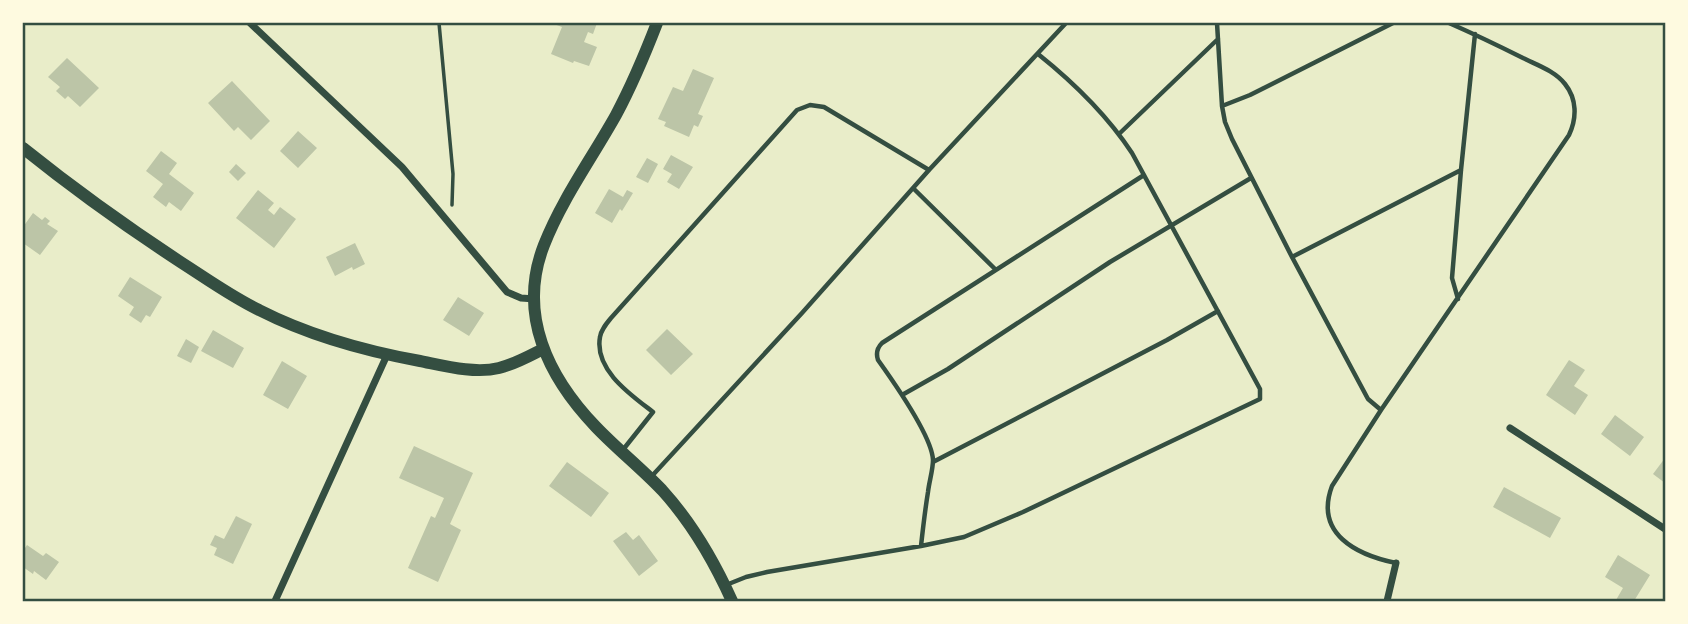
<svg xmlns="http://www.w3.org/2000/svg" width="1688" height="624" font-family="'Exo 2',sans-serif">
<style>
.building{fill:#bcc5a7}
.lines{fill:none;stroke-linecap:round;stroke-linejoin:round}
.path{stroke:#344e41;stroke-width:3.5}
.service{stroke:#344e41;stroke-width:4.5}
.minor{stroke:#344e41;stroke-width:7}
.secondary{stroke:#344e41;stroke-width:12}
.neatline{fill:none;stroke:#344e41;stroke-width:2.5}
</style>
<rect width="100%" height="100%" fill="#e9edc9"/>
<path class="building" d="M 551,23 L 597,23 L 593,34 L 588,32 L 584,42 L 597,47 L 589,66 L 574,61 L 573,63 L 551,54 L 562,27 Z
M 67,58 L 99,88 L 80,107 L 68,96 L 65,99 L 56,91 L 60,87 L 48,77 Z
M 693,69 L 714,78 L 698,114 L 703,116 L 698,127 L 694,125 L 689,137 L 664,126 L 666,122 L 658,119 L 673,87 L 683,91 Z
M 232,81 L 270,121 L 251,140 L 238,127 L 234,131 L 208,103 Z
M 298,131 L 317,148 L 298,168 L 280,151 Z
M 161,151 L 177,163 L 169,174 L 194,193 L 181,211 L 169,202 L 166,207 L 153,197 L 163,184 L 146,171 Z
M 671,155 L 693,167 L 679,189 L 667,182 L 672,174 L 663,169 Z
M 647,158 L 658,164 L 648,183 L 636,177 Z
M 236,164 L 246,173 L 238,181 L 229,172 Z
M 609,189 L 623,197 L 627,190 L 633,193 L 622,211 L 620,209 L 612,223 L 595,213 Z
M 258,190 L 274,203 L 268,210 L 274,215 L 280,207 L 296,219 L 274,248 L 236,218 Z
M 33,213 L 42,220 L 45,217 L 50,221 L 47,224 L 58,231 L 40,255 L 23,243 L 23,227 Z
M 355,243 L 365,264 L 353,270 L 352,267 L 335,276 L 326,257 Z
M 130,277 L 162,297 L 150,317 L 146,315 L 141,323 L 129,315 L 134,307 L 118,296 Z
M 458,297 L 484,313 L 469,336 L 443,320 Z
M 667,329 L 693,354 L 671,375 L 646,350 Z
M 213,330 L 244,348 L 233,368 L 201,351 Z
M 186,339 L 199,347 L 191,363 L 177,356 Z
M 1569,360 L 1585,370 L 1574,386 L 1588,395 L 1575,415 L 1546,395 Z
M 282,361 L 307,376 L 288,409 L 263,395 Z
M 1615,415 L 1644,437 L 1630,456 L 1601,434 Z
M 414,446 L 473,473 L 450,524 L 461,530 L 438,582 L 408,568 L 431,516 L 435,518 L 444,498 L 399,478 Z
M 1665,458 L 1665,483 L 1653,474 Z
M 567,462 L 609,493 L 591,517 L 549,486 Z
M 1504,487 L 1561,518 L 1550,538 L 1493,507 Z
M 236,516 L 252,524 L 233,564 L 214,555 L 217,548 L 210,545 L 215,535 L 224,539 Z
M 626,532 L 633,540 L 639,535 L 658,561 L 639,576 L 613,541 Z
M 27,545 L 43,556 L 46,553 L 59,562 L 46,580 L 34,571 L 33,574 L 23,567 L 23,551 Z
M 1618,555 L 1650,575 L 1634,601 L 1616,600 L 1623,588 L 1605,577 Z"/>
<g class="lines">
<path class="path" d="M 439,23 L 453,174 L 452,205"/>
<path class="service" d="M 1217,23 L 1222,106 L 1225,122 L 1232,139 L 1292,257 L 1368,399 L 1381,410
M 1222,106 L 1250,95 L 1393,23
M 1120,133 L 1218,39
M 913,188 L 995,269
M 1292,257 L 1461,170
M 1458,299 L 1452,278 L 1461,170 L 1475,34
M 902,395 L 948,369 L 1110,262 L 1251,178
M 622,451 L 653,412 C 631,395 594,370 600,337 C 601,330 606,324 611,318 L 797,110 L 810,105 L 824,107 L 929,170
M 933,462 L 1167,340 L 1218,311
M 651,477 L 802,313 L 929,170 L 1066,23
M 921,546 C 923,528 925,510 928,492 C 929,482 933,470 933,460 C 932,436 893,381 878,360 C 876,354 877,348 882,343 L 1144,175
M 1396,563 C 1357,555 1314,534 1332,486 L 1381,410 L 1569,135 C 1577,118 1577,99 1565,84 C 1555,71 1537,65 1523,58 C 1499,46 1474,34 1449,23
M 726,585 L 746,577 L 767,572 L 921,546 L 964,537 L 1023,512 L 1260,399 L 1260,389 L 1132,153 C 1107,115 1073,82 1038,54"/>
<path class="minor" d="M 250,23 L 402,167 L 507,292 L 521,298 L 535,299
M 1510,428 L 1665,529
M 275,601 L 387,355
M 1387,601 L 1396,563"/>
<path class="secondary" d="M 657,23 C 645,54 632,85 616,115 C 592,158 562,199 544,245 C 517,314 548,377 596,427 C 617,449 641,468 662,490 C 692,523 714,561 732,601
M 23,148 C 74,189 127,227 182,263 C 207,279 232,297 259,310 C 310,336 365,351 420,361 C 445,366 475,374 499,368 C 515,364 529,356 543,349"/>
</g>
<rect width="1688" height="624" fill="none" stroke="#fefae0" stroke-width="49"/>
<rect x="24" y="24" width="1640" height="576" class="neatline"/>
</svg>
